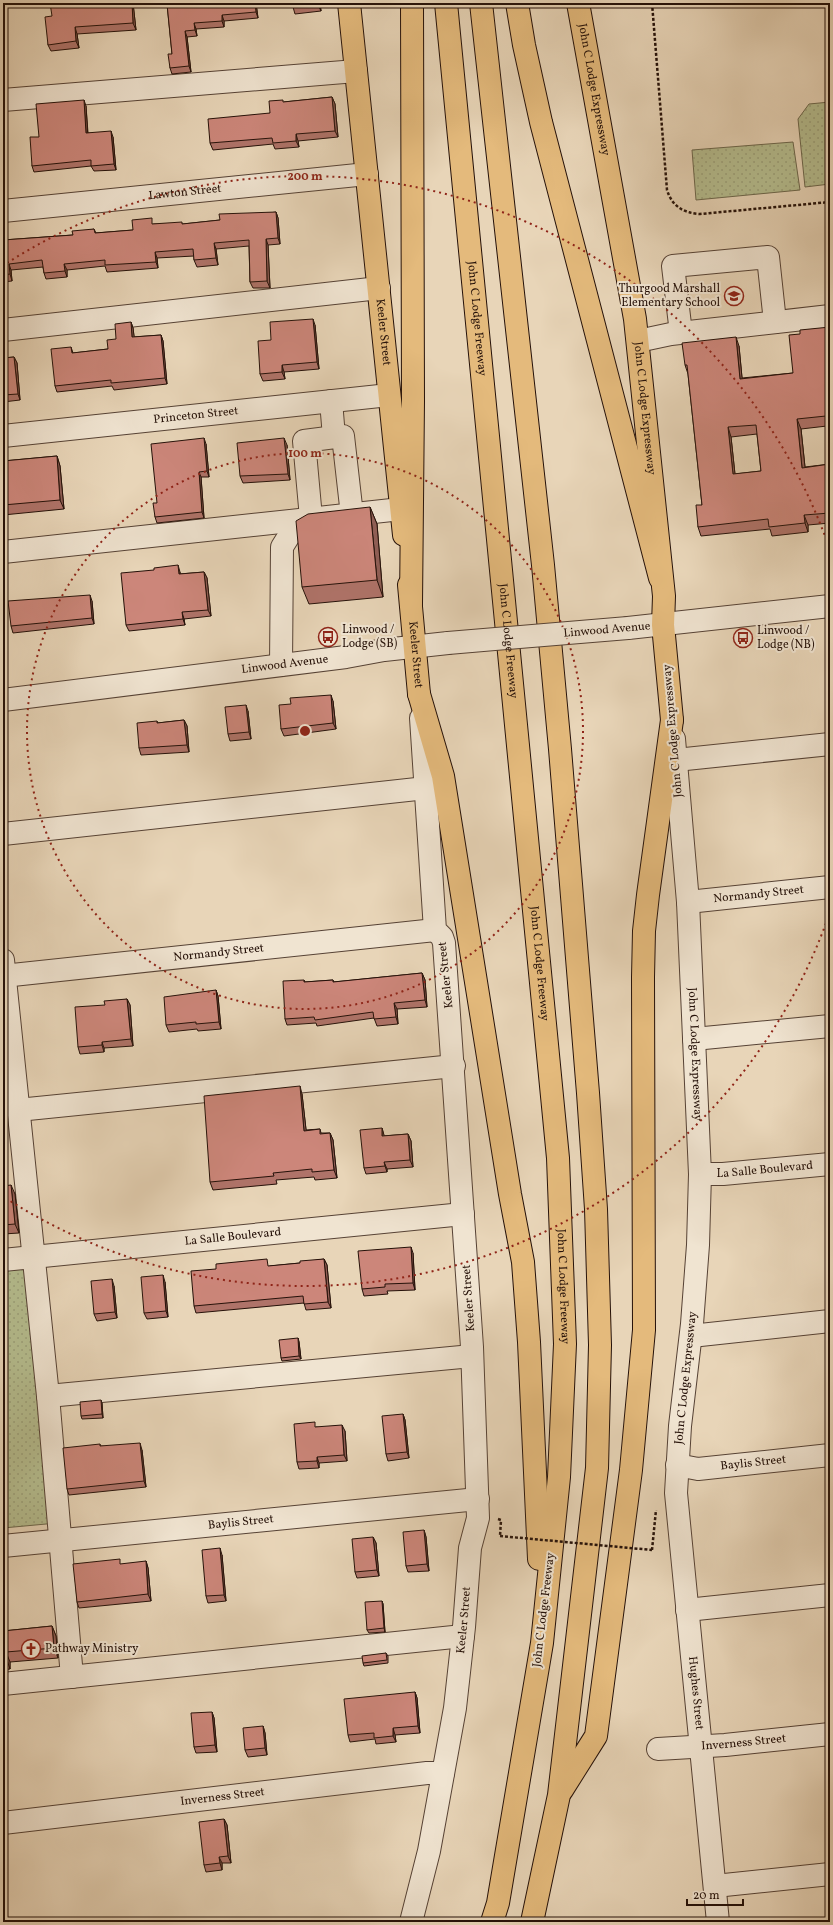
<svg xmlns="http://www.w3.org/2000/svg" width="833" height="1925" font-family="Vollkorn,serif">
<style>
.green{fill:url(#green-dots);stroke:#6d674c}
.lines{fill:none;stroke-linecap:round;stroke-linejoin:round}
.minor-casing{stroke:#564235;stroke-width:24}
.major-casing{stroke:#251109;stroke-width:24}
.highway-casing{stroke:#251109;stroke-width:24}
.path{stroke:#251109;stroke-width:2.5;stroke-dasharray:3 2;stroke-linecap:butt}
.minor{stroke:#f0e4d1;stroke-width:22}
.major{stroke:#e4ba7c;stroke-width:22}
.highway{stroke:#e4ba7c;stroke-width:22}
.minor-bridge-casing{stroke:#564235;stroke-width:24;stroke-linecap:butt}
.path-bridge{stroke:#251109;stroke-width:2.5;stroke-dasharray:3 2;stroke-linecap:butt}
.minor-bridge{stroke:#f0e4d1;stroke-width:22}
.wall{fill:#af7369;stroke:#251109;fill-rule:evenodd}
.shaded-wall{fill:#8f5e55;stroke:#251109}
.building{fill:#cc867a;stroke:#251109;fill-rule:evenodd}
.ring{fill:none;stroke:#8f2418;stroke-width:2;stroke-dasharray:2 4}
.labels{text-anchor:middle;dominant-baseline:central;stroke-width:4;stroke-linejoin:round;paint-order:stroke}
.street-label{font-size:12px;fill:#251109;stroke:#f0e4d1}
.poi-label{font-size:12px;fill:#251109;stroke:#f0e4d1;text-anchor:start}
.centre{fill:#8f2418;stroke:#f0e4d1;stroke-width:2}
.ring-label{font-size:12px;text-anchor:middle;font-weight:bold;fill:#8f2418;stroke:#f0e4d1;stroke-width:4;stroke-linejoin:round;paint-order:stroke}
</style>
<defs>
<pattern id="green-dots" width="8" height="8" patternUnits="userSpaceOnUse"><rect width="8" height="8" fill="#b5bd8f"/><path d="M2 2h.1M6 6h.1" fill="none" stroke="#9ca17a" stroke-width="1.8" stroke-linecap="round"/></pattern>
</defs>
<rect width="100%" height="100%" fill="#e8d5b8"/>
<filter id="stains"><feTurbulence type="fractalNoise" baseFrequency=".005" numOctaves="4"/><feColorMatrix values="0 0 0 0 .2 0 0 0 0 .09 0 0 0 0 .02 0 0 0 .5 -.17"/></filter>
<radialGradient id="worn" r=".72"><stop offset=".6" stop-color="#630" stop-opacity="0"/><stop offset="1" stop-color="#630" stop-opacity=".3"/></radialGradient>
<path class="green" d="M 830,102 L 830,184 L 805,187 L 798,119 L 809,104 Z
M 793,142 L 800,190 L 696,200 L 692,150 Z
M 28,1267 L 57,1523 L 3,1528 L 3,1270 Z"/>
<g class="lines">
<g class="minor-casing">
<g id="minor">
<path d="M 3,100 L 356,71"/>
<path id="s1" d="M 3,211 L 367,174"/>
<path d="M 3,330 L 379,288"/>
<path d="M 681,333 L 673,266 L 768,257 L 775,322"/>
<path d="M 638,341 L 671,334 L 830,316"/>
<path d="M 331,401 L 334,437"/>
<path id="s2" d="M 3,436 L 389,395"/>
<path d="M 3,552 L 401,509"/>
<path d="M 628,628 L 830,606"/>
<path d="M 281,665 L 282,547 L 292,531 L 311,518 L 304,441 L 343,436 L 352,515"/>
<path id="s3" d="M 3,700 L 346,657 L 384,650 L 448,643"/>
<path id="s4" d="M 674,739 L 688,902 L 700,1174 L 698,1245 L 692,1324 L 680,1426 L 676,1493 L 718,1922"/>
<path d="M 676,760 L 830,744"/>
<path d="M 3,834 L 426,788"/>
<path id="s5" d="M 688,902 L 830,887"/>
<path d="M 3,960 L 48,1396 L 72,1677"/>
<path id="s6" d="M 3,976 L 435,930"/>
<path d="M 694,1039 L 830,1026"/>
<path d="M 18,1110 L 454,1066"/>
<path id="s7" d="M 700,1174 L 723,1174 L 830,1164"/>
<path id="s8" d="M 3,1260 L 463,1214"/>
<path d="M 691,1336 L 830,1321"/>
<path d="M 48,1396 L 472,1356"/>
<path id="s9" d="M 677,1465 L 698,1469 L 830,1455"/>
<path id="s10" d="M 3,1546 L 478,1499"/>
<path d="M 687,1610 L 830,1595"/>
<path d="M 3,1684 L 463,1636"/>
<path id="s11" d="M 658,1749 L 725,1745 L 830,1734"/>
<path id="s12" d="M 3,1823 L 427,1773 L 443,1773"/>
<path d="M 715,1886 L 830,1874"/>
<path id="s13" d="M 411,1922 L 429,1851 L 455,1708 L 464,1627 L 470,1548 L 478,1518 L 472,1347 L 444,943 L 442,937 L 435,930 L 421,718"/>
</g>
</g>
<g class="major-casing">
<g id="major">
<path id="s14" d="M 349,3 L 404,535"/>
<path id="s15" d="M 578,3 L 635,319 L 664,596 L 663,625 L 672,720"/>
<path id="s16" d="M 409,585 L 419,694"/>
</g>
</g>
<g class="highway-casing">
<g id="highway">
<path id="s17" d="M 446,3 L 558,1158 L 565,1344 L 559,1477 L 542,1643 L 498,1903 L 492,1922"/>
<path d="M 481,3 L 543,565 L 560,749 L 588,1093 L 596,1209 L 600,1345 L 597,1468 L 559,1795 L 532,1922"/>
<path d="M 517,3 L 524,45 L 541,122 L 660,578"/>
<path d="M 411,604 L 413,401 L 412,3"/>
<path d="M 419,694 L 443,776 L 510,1194 L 523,1262 L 529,1342 L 539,1559"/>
<path d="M 562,1790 L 596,1736 L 631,1470 L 644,1330 L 643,977 L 644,931 L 648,895 L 672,720"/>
</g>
</g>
<path class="path" d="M 652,3 L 667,190 C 672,206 683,213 700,214 L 830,202
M 498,1519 L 501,1520 L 500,1536
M 652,1550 L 656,1510"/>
<use href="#minor" class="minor"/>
<use href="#major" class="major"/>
<use href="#highway" class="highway"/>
<g class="minor-bridge-casing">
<path id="minor-bridge" d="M 448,643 L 628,628"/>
</g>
<path class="path-bridge" d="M 500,1536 L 652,1550"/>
<use href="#minor-bridge" class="minor-bridge"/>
</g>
<path class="wall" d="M 133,3 L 136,30 L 77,34 L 79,48 L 51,51 L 48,45 L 52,16 Z
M 256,3 L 258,18 L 224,21 L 224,27 L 196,29 L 197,36 L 187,37 L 191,72 L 172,74 L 170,68 L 172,54 L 167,4 Z
M 293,3 L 320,3 L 321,11 L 295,14 L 293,7 Z
M 332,97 L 335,104 L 338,137 L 298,141 L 299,147 L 275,149 L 273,144 L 213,150 L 210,143 L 270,113 L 284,102 Z
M 86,106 L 88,133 L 113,137 L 116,170 L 94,171 L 91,166 L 34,172 L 32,166 L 39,137 Z
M 276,212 L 278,218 L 280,244 L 268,245 L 270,288 L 253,288 L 250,282 L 249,246 L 216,249 L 218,265 L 197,267 L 194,260 L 194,256 L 157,258 L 158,268 L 107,272 L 105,266 L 67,270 L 67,277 L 46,279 L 44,273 L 43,267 L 11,270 L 12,281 L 3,282 L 3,240 L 73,235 L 94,229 L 96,233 L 133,230 L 154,224 L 183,224 L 220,220 Z
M 131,322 L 133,328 L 134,337 L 161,335 L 163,341 L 167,384 L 114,390 L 112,386 L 57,392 L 55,386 L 71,347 L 73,353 L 108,349 L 116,339 Z
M 315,325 L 319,369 L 284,372 L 285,379 L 263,381 L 260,374 L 271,340 Z
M 830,327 L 827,426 L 801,429 L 805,467 L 830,464 L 830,523 L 808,525 L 808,532 L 772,536 L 770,529 L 701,536 L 698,527 L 702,505 L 688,374 L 685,365 L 739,346 L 742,378 L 793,373 ZM 757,434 L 761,471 L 735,474 L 731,437 Z
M 14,357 L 17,363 L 20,400 L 3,402 L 3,358 Z
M 206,444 L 209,477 L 201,477 L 204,518 L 157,523 L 155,517 L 157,503 Z
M 287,445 L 290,480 L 243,483 L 240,476 Z
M 57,456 L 60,466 L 64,509 L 3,515 L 3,461 Z
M 370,507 L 377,524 L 383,597 L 309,604 L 302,587 Z
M 180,572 L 180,574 L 204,572 L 207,578 L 211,616 L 184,619 L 185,625 L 129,631 L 126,625 Z
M 92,601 L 94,624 L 13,633 L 11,626 Z
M 333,701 L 336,729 L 284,736 L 281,729 L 291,704 Z
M 248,711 L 251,739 L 230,741 L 228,734 Z
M 184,720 L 187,726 L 189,752 L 141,755 L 139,748 L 157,721 L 158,723 Z
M 422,973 L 425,980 L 427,1007 L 397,1009 L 398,1024 L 377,1026 L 374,1018 L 317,1026 L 316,1023 L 287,1025 L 285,1019 L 304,980 L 305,982 L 333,980 L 334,982 Z
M 216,990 L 218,996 L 221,1029 L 198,1031 L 197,1029 L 169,1032 L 166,1025 Z
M 127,999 L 130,1005 L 133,1046 L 104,1048 L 104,1052 L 80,1054 L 78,1047 L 105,1005 Z
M 302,1094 L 306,1130 L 320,1129 L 321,1133 L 330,1133 L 333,1140 L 337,1178 L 315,1180 L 314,1177 L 276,1180 L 277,1184 L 213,1190 L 210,1182 Z
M 382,1128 L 384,1136 L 408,1134 L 411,1141 L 413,1167 L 387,1169 L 387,1172 L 366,1174 L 364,1168 Z
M 3,1186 L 15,1194 L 19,1233 L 3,1234 Z
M 413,1253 L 415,1290 L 387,1291 L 388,1294 L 364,1296 L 362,1289 Z
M 324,1259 L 327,1265 L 331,1308 L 306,1310 L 304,1303 L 196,1313 L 194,1306 L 270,1266 L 300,1263 Z
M 165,1282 L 168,1317 L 147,1319 L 144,1313 Z
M 114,1286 L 117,1318 L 97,1321 L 94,1314 Z
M 298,1338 L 299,1342 L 301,1359 L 282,1361 L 281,1358 Z
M 102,1403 L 103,1418 L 82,1419 L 81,1416 Z
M 403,1414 L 405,1420 L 409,1458 L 388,1461 L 386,1454 Z
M 316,1427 L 345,1431 L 347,1461 L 319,1463 L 319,1468 L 299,1469 L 297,1462 Z
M 100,1444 L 100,1446 L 142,1450 L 146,1487 L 69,1495 L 67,1489 Z
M 424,1530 L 426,1537 L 429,1571 L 408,1572 L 406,1566 Z
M 373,1537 L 376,1543 L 379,1576 L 357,1578 L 355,1572 Z
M 222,1555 L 226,1601 L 208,1603 L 206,1596 Z
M 146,1561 L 148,1568 L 151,1601 L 79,1608 L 77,1602 Z
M 382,1601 L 383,1604 L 385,1632 L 369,1633 L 367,1630 Z
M 52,1626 L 56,1636 L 58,1658 L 10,1662 L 10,1669 L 3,1670 L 3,1631 Z
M 386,1653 L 388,1656 L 388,1663 L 364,1666 L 363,1663 Z
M 415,1692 L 417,1698 L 420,1733 L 395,1735 L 396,1742 L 376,1744 L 375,1739 L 350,1742 L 348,1735 Z
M 212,1712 L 214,1718 L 217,1752 L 196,1753 L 194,1747 Z
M 263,1726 L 265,1733 L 267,1755 L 248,1757 L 245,1750 Z
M 224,1819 L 227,1825 L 231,1863 L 222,1863 L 222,1870 L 206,1872 L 204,1865 Z"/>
<path class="shaded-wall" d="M 132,3 L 133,3 L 136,30 L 133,23 Z
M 255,3 L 256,3 L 258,18 L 256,12 Z
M 318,3 L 320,3 L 321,11 L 318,5 Z
M 222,15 L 224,21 L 224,27 L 222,21 Z
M 194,23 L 196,29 L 197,36 L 195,30 Z
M 75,27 L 77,34 L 79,48 L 76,41 Z
M 185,31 L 187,37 L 191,72 L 189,66 Z
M 332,97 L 335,104 L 338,137 L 335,131 Z
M 84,100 L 86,106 L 88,139 L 86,133 Z
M 111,131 L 113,137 L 116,170 L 114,164 Z
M 296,134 L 298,141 L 299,147 L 296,141 Z
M 276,212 L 278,218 L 280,244 L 278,238 Z
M 266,239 L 268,245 L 270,288 L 267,281 Z
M 214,243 L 216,249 L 218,265 L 216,258 Z
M 155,252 L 157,258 L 158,268 L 156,262 Z
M 9,264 L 11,270 L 12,281 L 10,274 Z
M 64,264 L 67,270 L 67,277 L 65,271 Z
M 313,319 L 315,325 L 319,369 L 317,362 Z
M 131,322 L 133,328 L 135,343 L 132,337 Z
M 161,335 L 163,341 L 167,384 L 165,378 Z
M 736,337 L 739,346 L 743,388 L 740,379 Z
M 14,357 L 17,363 L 20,400 L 18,394 Z
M 282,365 L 284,372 L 285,379 L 282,372 Z
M 797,419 L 801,429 L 806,477 L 802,468 Z
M 728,427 L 731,437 L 736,484 L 733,474 Z
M 204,438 L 206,444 L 209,477 L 207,471 Z
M 284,438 L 287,445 L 290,480 L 288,474 Z
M 57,456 L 60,466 L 64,509 L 60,500 Z
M 199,472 L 201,477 L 204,518 L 202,512 Z
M 370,507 L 377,524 L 383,597 L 377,580 Z
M 804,515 L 808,525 L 808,532 L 805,523 Z
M 178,565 L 180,572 L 181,581 L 179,574 Z
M 204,572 L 207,578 L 211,616 L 208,610 Z
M 90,595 L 92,601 L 94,624 L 92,618 Z
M 182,612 L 184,619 L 185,625 L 183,619 Z
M 331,695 L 333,701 L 336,729 L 333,723 Z
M 246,705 L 248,711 L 251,739 L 249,732 Z
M 184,720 L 187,726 L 189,752 L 187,745 Z
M 422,973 L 425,980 L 427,1007 L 425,1000 Z
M 216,990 L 218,996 L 221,1029 L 219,1022 Z
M 127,999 L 130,1005 L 133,1046 L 131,1039 Z
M 394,1003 L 397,1009 L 398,1024 L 396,1017 Z
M 102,1042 L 104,1048 L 104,1052 L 102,1045 Z
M 300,1086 L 302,1094 L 307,1138 L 304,1131 Z
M 382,1128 L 384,1135 L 385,1143 L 382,1136 Z
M 330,1133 L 333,1140 L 337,1178 L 334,1170 Z
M 408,1134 L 411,1141 L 413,1167 L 410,1160 Z
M 384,1162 L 387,1169 L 387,1172 L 385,1166 Z
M 11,1185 L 15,1194 L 19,1233 L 15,1224 Z
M 411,1247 L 413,1253 L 415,1290 L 413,1283 Z
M 324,1259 L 327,1265 L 331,1308 L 328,1302 Z
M 163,1275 L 165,1282 L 168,1317 L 166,1311 Z
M 112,1279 L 114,1286 L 117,1318 L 115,1312 Z
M 298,1338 L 299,1342 L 301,1359 L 299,1356 Z
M 101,1400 L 102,1403 L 103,1418 L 102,1414 Z
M 403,1414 L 405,1420 L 409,1458 L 407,1452 Z
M 342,1425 L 345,1431 L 347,1461 L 344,1455 Z
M 140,1443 L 142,1450 L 146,1487 L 144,1481 Z
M 317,1457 L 319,1463 L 319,1468 L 317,1461 Z
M 424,1530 L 426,1537 L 429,1571 L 427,1564 Z
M 373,1537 L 376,1543 L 379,1576 L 377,1570 Z
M 220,1548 L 222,1555 L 226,1601 L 224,1595 Z
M 146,1561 L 148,1568 L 151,1601 L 148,1594 Z
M 382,1601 L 383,1604 L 385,1632 L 384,1628 Z
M 52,1626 L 56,1636 L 58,1658 L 54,1648 Z
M 6,1652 L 10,1662 L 10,1669 L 7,1660 Z
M 415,1692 L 417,1698 L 420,1733 L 418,1726 Z
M 212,1712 L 214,1718 L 217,1752 L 215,1745 Z
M 263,1726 L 265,1733 L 267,1755 L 265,1748 Z
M 393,1728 L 395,1735 L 396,1742 L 393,1736 Z
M 224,1819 L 227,1825 L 231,1863 L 228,1856 Z
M 219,1857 L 222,1863 L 222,1870 L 220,1863 Z"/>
<path class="building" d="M 50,3 L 132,3 L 133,23 L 75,27 L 76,41 L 48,45 L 45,17 L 52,16 Z
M 170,3 L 255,3 L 256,12 L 222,15 L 222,21 L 194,23 L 195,30 L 185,31 L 189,66 L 170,68 L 168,54 L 172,54 L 167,4 L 170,4 Z
M 293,3 L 318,3 L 318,5 L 293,7 Z
M 332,97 L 335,131 L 296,134 L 296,141 L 273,143 L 272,138 L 210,143 L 208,119 L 270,113 L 269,101 L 283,100 L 283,102 Z
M 84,100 L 86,133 L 111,131 L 114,164 L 91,166 L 91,160 L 32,166 L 30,137 L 39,137 L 36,104 Z
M 276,212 L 278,238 L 266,239 L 267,281 L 250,282 L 249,240 L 214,243 L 216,258 L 194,260 L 193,249 L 155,252 L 156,262 L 105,265 L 105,260 L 64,264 L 65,271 L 44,273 L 42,260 L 9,264 L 10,274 L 3,275 L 3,240 L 73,235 L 72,231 L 94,229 L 95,233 L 133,230 L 132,220 L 152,218 L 152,224 L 182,222 L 182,224 L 220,220 L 219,214 Z
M 313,319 L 317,362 L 282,365 L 282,372 L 260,374 L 258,341 L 271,340 L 270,322 Z
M 131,322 L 132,337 L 161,335 L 165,378 L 111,383 L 111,380 L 55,386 L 51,349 L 71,347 L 72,353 L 108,349 L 107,340 L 116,339 L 115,324 Z
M 830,327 L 830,454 L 826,416 L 797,419 L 802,468 L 830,464 L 830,513 L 804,515 L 805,523 L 769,527 L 768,519 L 698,527 L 696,505 L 702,505 L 687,365 L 685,365 L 682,343 L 736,337 L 740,379 L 793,373 L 789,335 L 800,334 L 800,330 ZM 756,425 L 761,471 L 733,474 L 728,427 Z
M 14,357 L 18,394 L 3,395 L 3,358 Z
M 204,438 L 207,471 L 199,472 L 202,512 L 155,517 L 153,503 L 157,503 L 151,444 Z
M 284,438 L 288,474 L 240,476 L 237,443 Z
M 57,456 L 60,500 L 3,505 L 3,461 Z
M 370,507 L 377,580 L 302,587 L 296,521 L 308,514 Z
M 178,565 L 179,574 L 204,572 L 208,610 L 182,612 L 183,619 L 126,625 L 121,573 L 154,570 L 154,568 Z
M 90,595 L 92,618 L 11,626 L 8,601 Z
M 331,695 L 333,723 L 281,729 L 279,705 L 291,704 L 290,698 Z
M 246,705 L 249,732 L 228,734 L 225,707 Z
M 184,720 L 187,745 L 139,748 L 137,723 L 157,721 L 157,723 Z
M 422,973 L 425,1000 L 394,1003 L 396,1017 L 374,1019 L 373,1012 L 315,1020 L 314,1017 L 285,1019 L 283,981 L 304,980 L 304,982 L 333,980 L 333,982 Z
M 216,990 L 219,1022 L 196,1024 L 196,1022 L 166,1025 L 164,997 Z
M 127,999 L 131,1039 L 102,1042 L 102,1045 L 78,1047 L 75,1007 L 105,1005 L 104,1001 Z
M 300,1086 L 304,1131 L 320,1129 L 320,1134 L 330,1133 L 334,1170 L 312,1172 L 312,1169 L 273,1173 L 274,1176 L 210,1182 L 204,1096 Z
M 382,1128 L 382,1136 L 408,1134 L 410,1160 L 384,1162 L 385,1166 L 364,1168 L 360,1130 Z
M 11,1185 L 15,1224 L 3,1225 L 3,1186 Z
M 411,1247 L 413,1283 L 385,1284 L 385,1287 L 362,1289 L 358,1251 Z
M 267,1259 L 268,1266 L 300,1263 L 300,1261 L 324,1259 L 328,1302 L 304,1304 L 303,1296 L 194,1306 L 191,1271 L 216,1269 L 216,1264 Z
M 163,1275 L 166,1311 L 144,1313 L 141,1277 Z
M 112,1279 L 115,1312 L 94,1314 L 91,1281 Z
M 298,1338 L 299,1356 L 281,1358 L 279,1340 Z
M 101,1400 L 102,1414 L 81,1416 L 80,1402 Z
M 403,1414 L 407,1452 L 386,1454 L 382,1416 Z
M 315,1422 L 315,1427 L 342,1425 L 344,1455 L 317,1457 L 317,1461 L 297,1462 L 294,1424 Z
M 140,1443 L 144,1481 L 67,1489 L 63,1448 L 100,1444 L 100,1446 Z
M 424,1530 L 427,1564 L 406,1566 L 403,1532 Z
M 373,1537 L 377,1570 L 355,1572 L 352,1539 Z
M 220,1548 L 224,1595 L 206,1596 L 202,1550 Z
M 120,1559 L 120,1564 L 146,1561 L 148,1594 L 77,1602 L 73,1564 Z
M 382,1601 L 384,1628 L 367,1630 L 365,1602 Z
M 52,1626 L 54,1648 L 6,1652 L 7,1660 L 3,1660 L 3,1631 Z
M 386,1653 L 387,1660 L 363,1663 L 362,1656 Z
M 415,1692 L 418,1726 L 393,1728 L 393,1736 L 374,1738 L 374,1733 L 348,1735 L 344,1699 Z
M 212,1712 L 215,1745 L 194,1747 L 191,1713 Z
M 263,1726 L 265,1748 L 245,1750 L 243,1728 Z
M 224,1819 L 228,1856 L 219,1857 L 220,1863 L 204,1865 L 199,1822 Z"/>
<g class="ring">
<circle cx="305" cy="731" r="278"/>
<path d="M830 912A555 555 0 0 1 7 1199M7 263A555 555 0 0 1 830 550"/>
</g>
<defs>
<g id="school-ring" transform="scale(1)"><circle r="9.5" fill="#f0e4d1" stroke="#8f2418" stroke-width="1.5"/><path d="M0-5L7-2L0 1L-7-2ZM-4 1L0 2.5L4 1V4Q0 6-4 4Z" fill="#8f2418"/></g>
<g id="bus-ring" transform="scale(1)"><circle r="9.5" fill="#f0e4d1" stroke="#8f2418" stroke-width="1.5"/><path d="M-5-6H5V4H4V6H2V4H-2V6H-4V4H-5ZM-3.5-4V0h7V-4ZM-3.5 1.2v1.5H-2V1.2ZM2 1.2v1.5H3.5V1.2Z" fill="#8f2418"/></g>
<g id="church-ring" transform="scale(1)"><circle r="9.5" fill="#f0e4d1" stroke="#8f2418" stroke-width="1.5"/><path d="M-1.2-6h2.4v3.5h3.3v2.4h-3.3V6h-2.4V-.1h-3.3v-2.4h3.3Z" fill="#8f2418"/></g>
</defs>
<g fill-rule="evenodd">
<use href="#school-ring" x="734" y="296"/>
<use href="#bus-ring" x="328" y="637"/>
<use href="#bus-ring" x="743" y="638"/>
<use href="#church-ring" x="31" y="1649"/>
</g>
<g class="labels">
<g class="street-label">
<text stroke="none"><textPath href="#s15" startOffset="88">John C Lodge Expressway</textPath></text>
<text stroke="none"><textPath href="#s1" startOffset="183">Lawton Street</textPath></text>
<text stroke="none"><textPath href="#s17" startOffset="317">John C Lodge Freeway</textPath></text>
<text stroke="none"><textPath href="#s14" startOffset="331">Keeler Street</textPath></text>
<text stroke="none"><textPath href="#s15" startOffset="411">John C Lodge Expressway</textPath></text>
<text stroke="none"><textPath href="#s2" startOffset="194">Princeton Street</textPath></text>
<text transform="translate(607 630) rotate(-5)">Linwood Avenue</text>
<text stroke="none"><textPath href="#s17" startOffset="641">John C Lodge Freeway</textPath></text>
<text stroke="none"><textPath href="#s16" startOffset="70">Keeler Street</textPath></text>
<text stroke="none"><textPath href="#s3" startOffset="284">Linwood Avenue</textPath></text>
<text transform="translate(673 731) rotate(-95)">John C Lodge Expressway</text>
<text stroke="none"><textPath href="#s5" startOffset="71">Normandy Street</textPath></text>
<text stroke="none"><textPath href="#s6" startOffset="217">Normandy Street</textPath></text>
<text stroke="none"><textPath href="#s17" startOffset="965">John C Lodge Freeway</textPath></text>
<text transform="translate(446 975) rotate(-96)">Keeler Street</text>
<text stroke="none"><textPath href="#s4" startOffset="316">John C Lodge Expressway</textPath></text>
<text stroke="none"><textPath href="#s7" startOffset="65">La Salle Boulevard</textPath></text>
<text stroke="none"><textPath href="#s8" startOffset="231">La Salle Boulevard</textPath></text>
<text stroke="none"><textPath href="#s17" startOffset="1289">John C Lodge Freeway</textPath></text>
<text transform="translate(469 1298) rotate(-94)">Keeler Street</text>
<text transform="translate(686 1378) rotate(-84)">John C Lodge Expressway</text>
<text stroke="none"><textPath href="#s9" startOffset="77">Baylis Street</textPath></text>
<text stroke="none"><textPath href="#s10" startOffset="239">Baylis Street</textPath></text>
<text transform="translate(544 1610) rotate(-83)">John C Lodge Freeway</text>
<text stroke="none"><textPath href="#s13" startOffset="307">Keeler Street</textPath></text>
<text stroke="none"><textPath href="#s4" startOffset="957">Hughes Street</textPath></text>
<text stroke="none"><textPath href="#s11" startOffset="86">Inverness Street</textPath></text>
<text stroke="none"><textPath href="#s12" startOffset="221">Inverness Street</textPath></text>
</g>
<g class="poi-label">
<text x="720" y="289" text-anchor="end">Thurgood Marshall<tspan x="720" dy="14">Elementary School</tspan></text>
<text x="342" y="630">Linwood /<tspan x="342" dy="14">Lodge (SB)</tspan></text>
<text x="757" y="631">Linwood /<tspan x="757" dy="14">Lodge (NB)</tspan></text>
<text x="45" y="1649">Pathway Ministry</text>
</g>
</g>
<circle cx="305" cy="731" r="6" class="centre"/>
<g class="ring-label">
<text x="305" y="180">200 m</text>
<text x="305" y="457">100 m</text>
</g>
<rect width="833" height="1925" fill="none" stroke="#e8d5b8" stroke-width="16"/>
<rect x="4" y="4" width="825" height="1917" fill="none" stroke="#251109" stroke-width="2"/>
<rect x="8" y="8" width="817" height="1909" fill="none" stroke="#251109"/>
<path d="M687 1899v6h56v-6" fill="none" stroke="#251109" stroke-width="2"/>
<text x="693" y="1899" font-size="12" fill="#251109" stroke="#f0e4d1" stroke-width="3" paint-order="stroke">20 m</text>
<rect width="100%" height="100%" filter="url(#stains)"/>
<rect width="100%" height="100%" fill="url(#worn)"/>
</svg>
